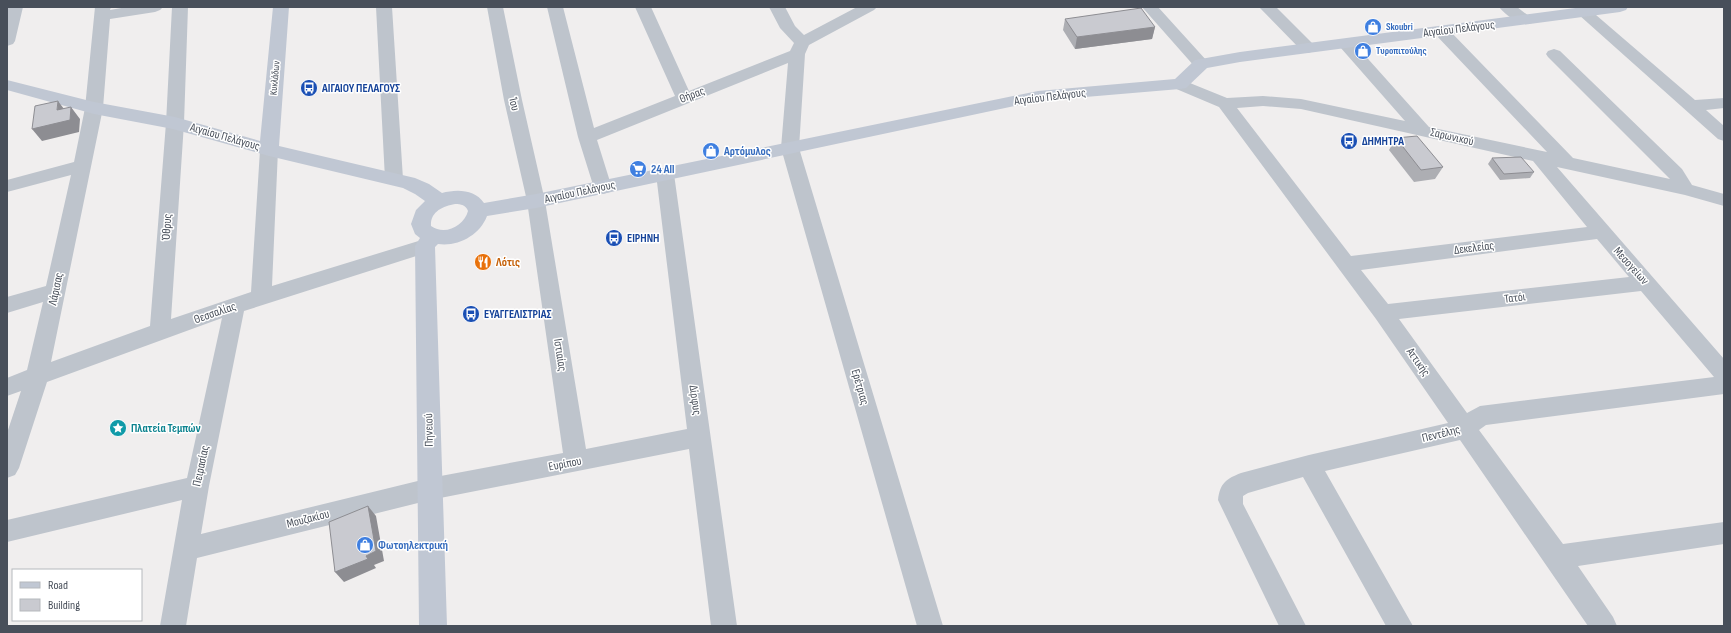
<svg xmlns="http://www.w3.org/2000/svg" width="1731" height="633" font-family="'Sofia Sans Condensed',sans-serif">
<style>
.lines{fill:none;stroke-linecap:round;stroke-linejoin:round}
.street{fill:#bec4cc;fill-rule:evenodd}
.secondary{fill:#c0c7d3;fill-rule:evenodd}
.wall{fill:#adaeb3}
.shaded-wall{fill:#8d8d92}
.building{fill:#c9cad0;stroke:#8d8d92}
.labels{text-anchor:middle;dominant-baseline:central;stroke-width:3;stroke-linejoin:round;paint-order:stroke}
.far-shop-label{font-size:10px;font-weight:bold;fill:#366cbe;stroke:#fff;text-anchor:start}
.far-street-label{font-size:10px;fill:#484f5a;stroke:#fff}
.street-label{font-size:12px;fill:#484f5a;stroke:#fff}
.transit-label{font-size:12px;font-weight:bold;fill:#164399;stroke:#fff;text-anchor:start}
.shop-label{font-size:12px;font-weight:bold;fill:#366cbe;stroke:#fff;text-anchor:start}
.food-label{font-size:12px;font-weight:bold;fill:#c56008;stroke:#fff;text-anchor:start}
.culture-label{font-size:12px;font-weight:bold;fill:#0d838f;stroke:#fff;text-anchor:start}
</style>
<rect width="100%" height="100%" fill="#f0eeee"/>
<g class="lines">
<path class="street" d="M 7,7 L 23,7 L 15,41 L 13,44 L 7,46 Z
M 95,7 L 111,7 L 110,10 L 127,7 L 163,7 L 160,10 L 155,12 L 110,19 L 103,108 L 51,362 L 150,326 L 166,123 L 172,7 L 188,7 L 184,123 L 171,319 L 251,292 L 260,150 L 263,146 L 269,144 L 275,146 L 278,150 L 272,286 L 425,239 L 432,241 L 435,246 L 432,251 L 244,311 L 209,486 L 201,534 L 430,478 L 563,453 L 527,201 L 504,100 L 487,7 L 503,7 L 522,100 L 545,201 L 586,449 L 687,429 L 656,174 L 658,170 L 665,168 L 672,170 L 674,174 L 737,626 L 711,626 L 689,449 L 430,500 L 197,558 L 186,626 L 160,626 L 182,500 L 7,542 L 7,520 L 187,478 L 222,318 L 47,382 L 19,468 L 15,475 L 7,478 L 7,433 L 21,391 L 7,396 L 7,378 L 27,370 L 43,302 L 7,313 L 7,297 L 46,286 L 71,175 L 7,192 L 7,180 L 74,162 L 85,108 Z
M 376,7 L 392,7 L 403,179 L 401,183 L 394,185 L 387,183 L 385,179 Z
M 547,7 L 563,7 L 594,128 L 675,96 L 635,7 L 651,7 L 689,91 L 790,51 L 794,43 L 780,28 L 769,7 L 785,7 L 795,26 L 804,35 L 857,7 L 877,7 L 874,10 L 809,45 L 805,54 L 799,148 L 943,626 L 917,626 L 781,148 L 788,63 L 597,140 L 612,188 L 610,192 L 603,194 L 596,192 L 594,188 L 578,137 Z
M 1142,7 L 1158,7 L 1207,61 L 1209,64 L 1207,67 L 1201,69 L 1195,67 Z
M 1259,7 L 1276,7 L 1314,45 L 1316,48 L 1314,51 L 1308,53 L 1302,51 Z
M 1499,7 L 1517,7 L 1534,20 L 1532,23 C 1521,26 1506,16 1499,7 Z
M 1584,7 L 1589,9 L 1695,100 L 1724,98 L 1724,108 L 1706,110 L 1724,126 L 1724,141 L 1718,139 L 1579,15 L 1576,12 L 1579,9 Z
M 1441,26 L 1447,28 L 1573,158 L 1670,179 L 1548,57 L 1546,54 L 1548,51 L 1554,49 L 1560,51 L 1682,169 L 1692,185 L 1724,194 L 1724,206 L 1685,195 L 1557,167 L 1724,359 L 1724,394 L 1486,425 L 1479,430 L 1563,544 L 1724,522 L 1724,544 L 1578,566 L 1613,617 L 1617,626 L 1588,626 L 1460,440 L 1325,471 L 1413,626 L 1386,626 L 1303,477 L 1248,493 L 1243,496 L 1243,504 L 1306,626 L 1279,626 L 1218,500 C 1220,483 1226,479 1241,473 L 1309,455 L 1448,423 L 1376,319 L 1219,107 L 1174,88 L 1172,84 L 1174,80 L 1180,79 L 1227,98 L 1263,96 L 1301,99 L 1405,121 L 1340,47 L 1338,44 L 1340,41 L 1346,39 L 1352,41 L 1429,127 L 1547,152 L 1435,34 L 1433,31 L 1435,28 ZM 1263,106 L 1301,109 L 1533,161 L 1587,227 L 1351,256 L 1237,108 ZM 1597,239 L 1629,277 L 1388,304 L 1361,270 ZM 1641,291 L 1714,377 L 1480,406 L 1467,413 L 1399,319 Z"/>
<path class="secondary" d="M 273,7 L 289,7 L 279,146 L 415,178 L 429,184 L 442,193 C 456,189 475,189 484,203 L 536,194 L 1038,91 L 1175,79 L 1195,60 L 1240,52 L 1583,7 L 1628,7 L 1626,10 L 1620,12 L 1240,62 L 1207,68 L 1186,88 L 1180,89 L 1038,101 L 536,208 L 487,216 C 480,235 458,247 438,244 L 435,247 L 447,626 L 419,626 L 415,246 L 420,238 L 415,234 L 411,224 L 416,210 L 425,201 L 415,194 L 403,188 L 269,156 L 173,129 L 94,114 L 7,90 L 7,80 L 94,102 L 175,117 L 260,141 ZM 455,204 C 461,204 466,205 468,211 C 464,226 445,236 431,226 C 430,212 443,206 455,204 Z"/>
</g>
<path class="wall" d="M 1065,19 L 1155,27 L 1152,39 L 1075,49 L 1063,30 Z
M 1396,138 L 1443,167 L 1435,179 L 1414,182 L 1389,150 Z
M 1492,158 L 1534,172 L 1530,178 L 1500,180 L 1488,164 Z"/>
<path class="shaded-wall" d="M 1155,27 L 1152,39 L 1075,49 L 1077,37 Z
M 58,101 L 67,113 L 71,107 L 80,119 L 79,132 L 42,141 L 32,129 L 57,110 Z
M 368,506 L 376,516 L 384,561 L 374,565 L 376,568 L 344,582 L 335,572 L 366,556 Z"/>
<path class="building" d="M 1141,8 L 1155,27 L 1077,37 L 1065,19 Z
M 58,101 L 57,110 L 71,107 L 70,120 L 32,129 L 35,106 Z
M 1417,136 L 1443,167 L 1421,170 L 1396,138 Z
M 1521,157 L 1534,172 L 1504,174 L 1492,158 Z
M 368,506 L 376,551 L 366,556 L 368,559 L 335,572 L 329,522 Z"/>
<defs>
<g id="shop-disc" transform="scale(0.9)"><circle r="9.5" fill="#3f7fe0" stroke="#fff"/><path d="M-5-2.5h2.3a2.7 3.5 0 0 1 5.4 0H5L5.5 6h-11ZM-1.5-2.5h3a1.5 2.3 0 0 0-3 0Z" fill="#fff"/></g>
<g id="bus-disc" transform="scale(0.9)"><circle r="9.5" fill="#1a4fb4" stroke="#fff"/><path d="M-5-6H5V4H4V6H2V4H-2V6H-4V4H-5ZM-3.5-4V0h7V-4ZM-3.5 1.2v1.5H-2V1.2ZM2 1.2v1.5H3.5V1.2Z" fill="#fff"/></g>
<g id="supermarket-disc" transform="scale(0.9)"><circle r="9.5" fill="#3f7fe0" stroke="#fff"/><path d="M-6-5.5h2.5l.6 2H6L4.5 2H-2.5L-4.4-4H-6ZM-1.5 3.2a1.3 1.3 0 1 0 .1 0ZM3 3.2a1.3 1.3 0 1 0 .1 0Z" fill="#fff"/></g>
<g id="restaurant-disc" transform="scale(0.9)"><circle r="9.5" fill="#e8710a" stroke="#fff"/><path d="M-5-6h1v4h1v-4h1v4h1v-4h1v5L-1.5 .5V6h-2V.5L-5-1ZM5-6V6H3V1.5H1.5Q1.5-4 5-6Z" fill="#fff"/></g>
<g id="sight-disc" transform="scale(0.9)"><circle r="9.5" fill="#0f9aa8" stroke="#fff"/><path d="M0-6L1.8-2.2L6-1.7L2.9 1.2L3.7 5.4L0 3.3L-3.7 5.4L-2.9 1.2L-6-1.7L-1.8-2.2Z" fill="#fff"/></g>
</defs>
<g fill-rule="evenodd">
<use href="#shop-disc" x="1373" y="27"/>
<use href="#shop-disc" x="1363" y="51"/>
<use href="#bus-disc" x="309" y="88"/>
<use href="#bus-disc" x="1349" y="141"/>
<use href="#shop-disc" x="711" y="151"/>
<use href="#supermarket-disc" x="638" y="169"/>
<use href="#bus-disc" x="614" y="238"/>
<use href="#restaurant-disc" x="483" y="262"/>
<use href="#bus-disc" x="471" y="314"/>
<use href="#sight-disc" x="118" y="428"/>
<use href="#shop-disc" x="365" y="545"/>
</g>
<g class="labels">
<g class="far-shop-label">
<text x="1386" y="27">Skoubri</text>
<text x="1376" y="51">Τυροπιτούλης</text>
</g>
<g class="far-street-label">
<text transform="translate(275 78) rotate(-85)">Κυκλάδων</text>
</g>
<g class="street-label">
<text transform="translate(1459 29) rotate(-7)">Αιγαίου Πελάγους</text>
<text transform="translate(692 95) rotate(-21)">Θήρας</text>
<text transform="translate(1050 97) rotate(-7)">Αιγαίου Πελάγους</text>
<text transform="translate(514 104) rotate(78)">Ίου</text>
<text transform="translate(225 137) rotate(16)">Αιγαίου Πελάγους</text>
<text transform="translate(1452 137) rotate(13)">Σαρωνικού</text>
<text transform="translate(580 192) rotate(-12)">Αιγαίου Πελάγους</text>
<text transform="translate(167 227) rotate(-86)">Όθρυς</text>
<text transform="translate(1474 248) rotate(-7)">Δεκελείας</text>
<text transform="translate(1631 266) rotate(48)">Μεσογείων</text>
<text transform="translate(56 289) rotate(-78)">Λάρισας</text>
<text transform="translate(1515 298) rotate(-7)">Τατόι</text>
<text transform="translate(215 313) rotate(-19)">Θεσσαλίας</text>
<text transform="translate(560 355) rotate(81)">Ιστιαίας</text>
<text transform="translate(1418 362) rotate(55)">Αττικής</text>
<text transform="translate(860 387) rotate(74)">Ερέτριας</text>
<text transform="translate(695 400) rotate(82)">Δίρφυς</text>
<text transform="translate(429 430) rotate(-91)">Πηνειού</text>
<text transform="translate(1441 434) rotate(-14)">Πεντέλης</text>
<text transform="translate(565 464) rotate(-11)">Ευρίπου</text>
<text transform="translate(201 466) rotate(-78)">Πειρασίας</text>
<text transform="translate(308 519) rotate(-14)">Μουζακίου</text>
</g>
<g class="transit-label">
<text x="322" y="88">ΑΙΓΑΙΟΥ ΠΕΛΑΓΟΥΣ</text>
<text x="1362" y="141">ΔΗΜΗΤΡΑ</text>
<text x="627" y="238">ΕΙΡΗΝΗ</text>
<text x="484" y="314">ΕΥΑΓΓΕΛΙΣΤΡΙΑΣ</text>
</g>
<g class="shop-label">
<text x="724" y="151">Αρτόμυλος</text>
<text x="651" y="169">24 All</text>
<text x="378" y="545">Φωτοηλεκτρική</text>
</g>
<g class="food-label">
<text x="496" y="262">Λότις</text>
</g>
<g class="culture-label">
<text x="131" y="428">Πλατεία Τεμπών</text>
</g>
</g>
<rect width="1731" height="633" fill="none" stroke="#484f5a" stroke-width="16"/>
<rect x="12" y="569" width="130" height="52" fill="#ffffff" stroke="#b6b9bd"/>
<rect x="20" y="582" width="20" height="6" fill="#c0c7d3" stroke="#b6b9bd"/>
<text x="48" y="589" font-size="12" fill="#484f5a">Road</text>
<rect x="20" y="599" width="20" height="12" fill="#c9cad0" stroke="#b6b9bd"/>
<text x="48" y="609" font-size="12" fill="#484f5a">Building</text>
</svg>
